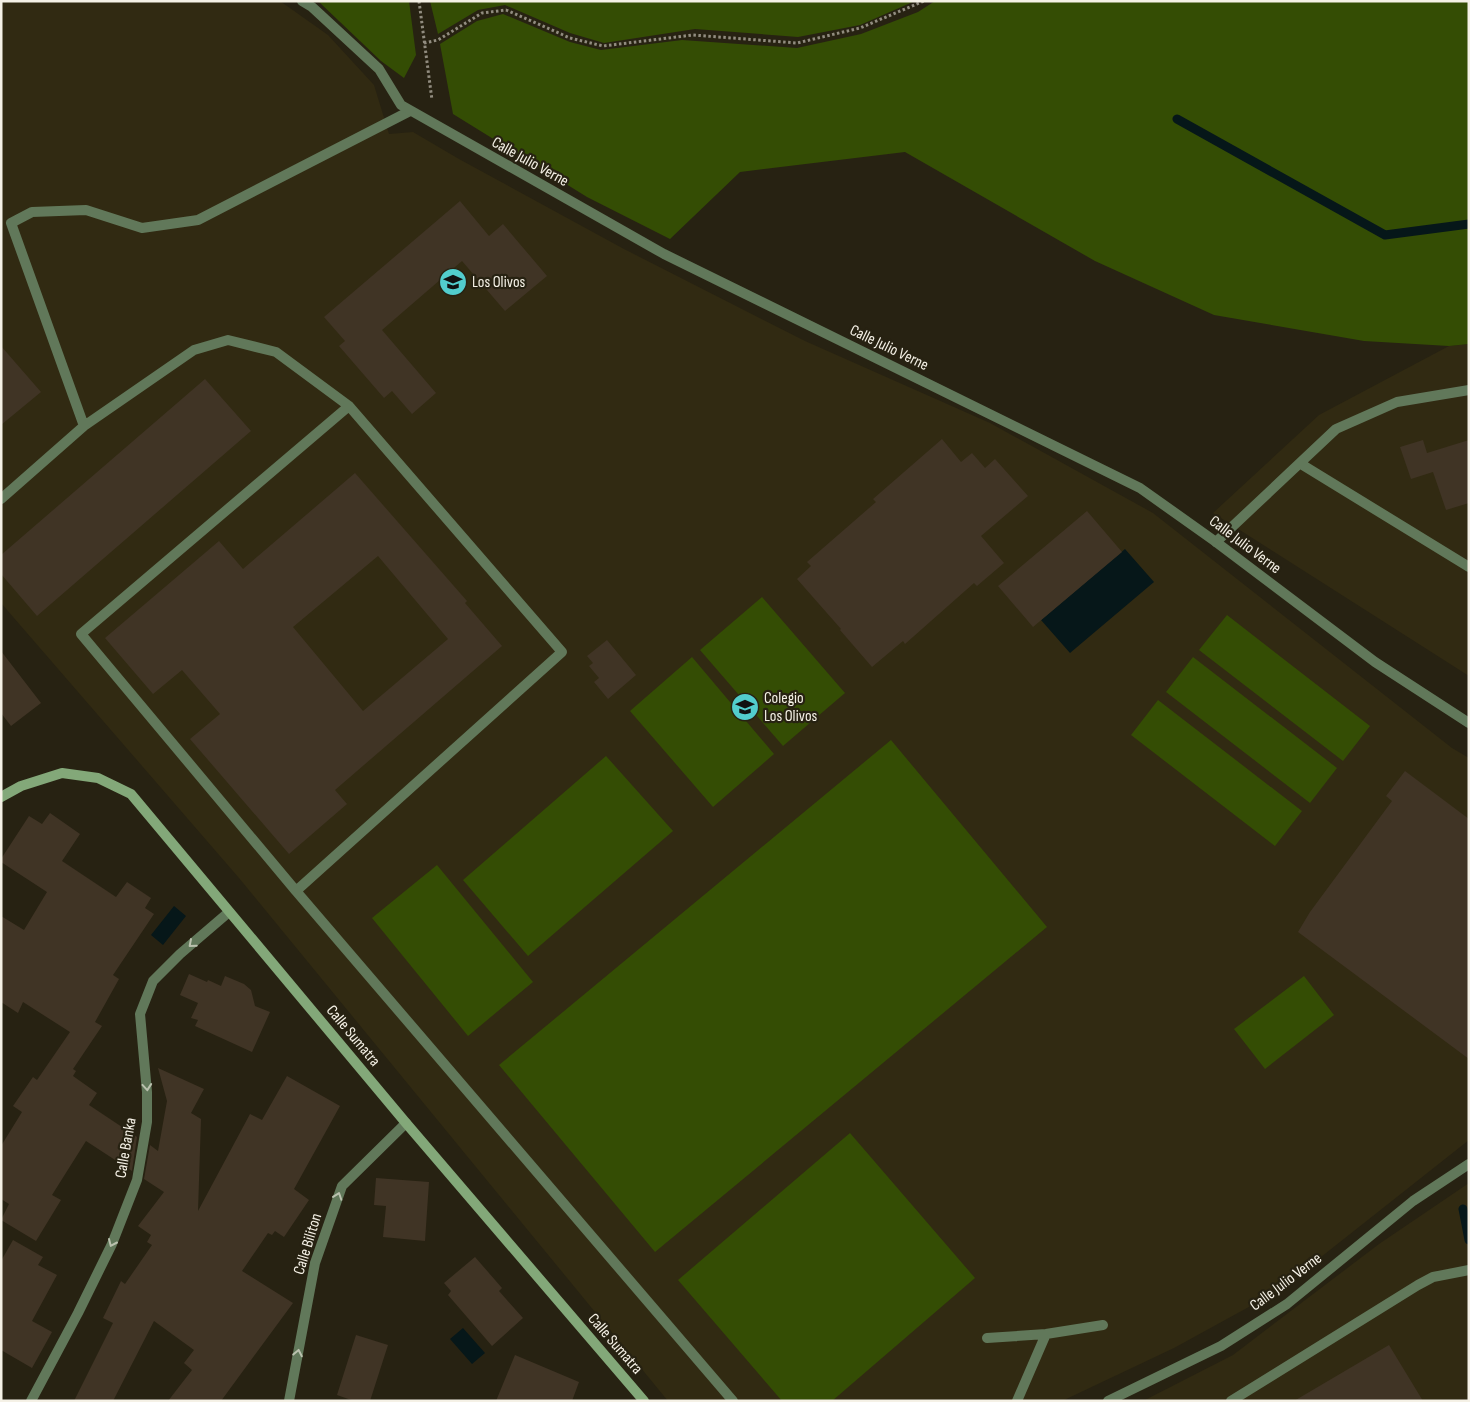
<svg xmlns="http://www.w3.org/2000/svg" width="1470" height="1402" font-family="'Sofia Sans Condensed',sans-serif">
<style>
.built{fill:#312a12}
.green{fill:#344d04}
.water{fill:#061719}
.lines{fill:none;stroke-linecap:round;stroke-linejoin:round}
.stream{stroke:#061719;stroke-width:9}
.building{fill:#403425;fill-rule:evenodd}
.path{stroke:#918c7f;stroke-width:3;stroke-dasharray:2.5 2.5;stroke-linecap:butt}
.lane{stroke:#61785a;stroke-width:10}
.street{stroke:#61785a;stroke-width:10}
.secondary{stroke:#83a879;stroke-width:10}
.oneway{stroke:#bac1ae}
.labels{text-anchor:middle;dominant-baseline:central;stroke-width:4.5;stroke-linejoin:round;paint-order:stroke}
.street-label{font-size:16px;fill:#f5f1e6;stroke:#272212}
.poi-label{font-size:16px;fill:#f5f1e6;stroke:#272212;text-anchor:start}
</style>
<rect width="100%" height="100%" fill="#272212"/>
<path class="built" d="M 1,1 L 280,1 L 328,35 L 374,85 L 389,134 L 413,132 L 459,159 L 624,249 L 805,341 L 990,423 L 1153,513 L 1452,748 L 1469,758 L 1469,1140 L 1278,1291 L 1174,1348 L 1062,1401 L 668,1401 L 239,878 L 1,603 Z
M 1469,344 L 1469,676 L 1213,513 L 1319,415 L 1449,346 Z
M 1469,1183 L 1469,1401 L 1143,1401 L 1233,1355 L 1379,1244 Z"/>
<path class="green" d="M 318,1 L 409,1 L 416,55 L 404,78 L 381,61 Z
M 430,1 L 915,1 L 860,25 L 798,37 L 695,29 L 604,43 L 570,33 L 505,5 L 478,10 L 438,34 Z
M 935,1 L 1469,1 L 1469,344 L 1449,346 L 1364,341 L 1214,315 L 1095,261 L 905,152 L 740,172 L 670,239 L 587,197 L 453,114 L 440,44 L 477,21 L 503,14 L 570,42 L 601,50 L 682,40 L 797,48 L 861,34 L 918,12 Z
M 762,597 L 845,693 L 783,746 L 700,650 Z
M 1227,615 L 1370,726 L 1343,761 L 1199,650 Z
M 692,657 L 774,754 L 713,807 L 630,711 Z
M 1193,657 L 1337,768 L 1310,803 L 1166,692 Z
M 1158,700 L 1302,811 L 1275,846 L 1131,735 Z
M 891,740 L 1047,927 L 655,1252 L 499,1065 Z
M 606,756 L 673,831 L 528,956 L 463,880 Z
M 437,865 L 533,982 L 468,1036 L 372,918 Z
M 1304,976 L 1334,1015 L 1265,1069 L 1234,1029 Z
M 850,1133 L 975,1278 L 832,1401 L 782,1401 L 678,1280 Z"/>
<path class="water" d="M 1125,549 L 1154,582 L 1070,653 L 1041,620 Z
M 174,906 L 186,916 L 163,945 L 151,935 Z
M 463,1328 L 485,1353 L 472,1364 L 450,1339 Z"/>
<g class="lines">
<path class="stream" d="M 1177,119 L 1385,235 L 1469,224
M 1463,1209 L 1469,1240"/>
</g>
<path class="building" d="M 460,201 L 489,236 L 503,224 L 547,276 L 505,311 L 462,261 L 382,330 L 436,393 L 412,414 L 392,391 L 384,398 L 339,346 L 345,341 L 324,317 Z
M 1,346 L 41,392 L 1,425 Z
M 205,379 L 251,431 L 37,616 L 1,574 L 1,555 Z
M 942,439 L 961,462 L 972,453 L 985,468 L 995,459 L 1028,496 L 981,536 L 1004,563 L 977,586 L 974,583 L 905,644 L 903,641 L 872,667 L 840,630 L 841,629 L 797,579 L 811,566 L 807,562 L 876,502 L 873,499 Z
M 1423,440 L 1427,453 L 1469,440 L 1469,503 L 1446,510 L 1433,472 L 1411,479 L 1400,447 Z
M 355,473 L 467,601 L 465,603 L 502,646 L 335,790 L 347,804 L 289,854 L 190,739 L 220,714 L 182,670 L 153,694 L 105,638 L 219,541 L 243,569 ZM 378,556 L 448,639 L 363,711 L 293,627 Z
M 1087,511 L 1122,552 L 1033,627 L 998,586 Z
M 607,640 L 636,675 L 608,699 L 594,682 L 599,678 L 589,666 L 593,663 L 587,656 Z
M 1,651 L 41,703 L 11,726 L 1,713 Z
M 1405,771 L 1469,819 L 1469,1059 L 1298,932 L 1310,912 L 1392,801 L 1386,796 Z
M 50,813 L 80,834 L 62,861 L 116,897 L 127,882 L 151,898 L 145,908 L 154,914 L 113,975 L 119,979 L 95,1022 L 102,1026 L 73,1069 L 76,1071 L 73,1076 L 97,1093 L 89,1105 L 137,1137 L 132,1171 L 86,1141 L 52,1195 L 61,1200 L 36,1241 L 1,1220 L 9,1204 L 1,1199 L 1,1146 L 22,1112 L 13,1106 L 33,1077 L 37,1080 L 70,1032 L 23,1002 L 18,1013 L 1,1002 L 1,916 L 24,930 L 47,892 L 1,862 L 1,859 L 29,816 L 42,824 Z
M 189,974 L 207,982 L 208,980 L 221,986 L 225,976 L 244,984 L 251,990 L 255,1006 L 270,1012 L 252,1052 L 195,1026 L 198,1020 L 191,1018 L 198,1003 L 180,995 Z
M 158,1068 L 204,1089 L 191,1113 L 201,1119 L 198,1211 L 250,1114 L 262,1120 L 287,1076 L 340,1106 L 294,1189 L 309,1200 L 284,1237 L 275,1231 L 272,1235 L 268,1233 L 242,1271 L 293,1303 L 221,1401 L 168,1401 L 192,1370 L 184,1363 L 194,1350 L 154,1321 L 113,1401 L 74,1401 L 113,1323 L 103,1318 L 121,1281 L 125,1284 L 152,1245 L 147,1242 L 151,1235 L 138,1226 L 164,1192 L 144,1179 L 150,1145 L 158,1151 L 167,1101 Z
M 376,1178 L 429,1182 L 425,1241 L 383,1237 L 386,1206 L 374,1205 Z
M 13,1240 L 43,1257 L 38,1265 L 57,1275 L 32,1321 L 52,1332 L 32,1368 L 1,1350 L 1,1261 Z
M 475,1257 L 502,1288 L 499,1291 L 523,1318 L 492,1346 L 448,1295 L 451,1291 L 444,1283 Z
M 356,1335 L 388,1345 L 370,1401 L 354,1401 L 337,1395 Z
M 1389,1345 L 1423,1401 L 1294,1401 Z
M 515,1355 L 579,1382 L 572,1401 L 496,1401 Z"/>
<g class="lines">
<path class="path" d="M 419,1 L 432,100
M 424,43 L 438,40 L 482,13 L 506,10 L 570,38 L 603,46 L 693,35 L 797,43 L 860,28 L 924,1"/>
<path class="lane" d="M 84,426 L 11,223 L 32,212 L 86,210 L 142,228 L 198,220 L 410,111
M 1301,464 L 1469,567
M 1,499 L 84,426 L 194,350 L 228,340 L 276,352 L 349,406 L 562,652 L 296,891 L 733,1401
M 1216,542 L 1336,429 L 1397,402 L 1469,390
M 296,891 L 81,634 L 349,406
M 987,1338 L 1046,1334 L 1103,1325
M 1017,1401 L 1046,1334
M 1231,1401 L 1418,1285 L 1433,1277 L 1469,1270"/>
<path class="street" d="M 302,1 L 312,7 L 379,69 L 401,105 L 664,254 L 1140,488 L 1216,542 L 1375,662 L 1469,723
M 31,1401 L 78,1313 L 112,1244 L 137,1180 L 147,1122 L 147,1092 L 140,1014 L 153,981 L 180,954 L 229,912
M 289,1401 L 315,1263 L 342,1186 L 406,1123
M 1108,1401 L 1221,1346 L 1287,1304 L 1413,1201 L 1469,1164"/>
<path class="secondary" d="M 1,797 L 21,786 L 62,773 L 98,778 L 131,794 L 406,1123 L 644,1401"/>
</g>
<defs><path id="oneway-chevron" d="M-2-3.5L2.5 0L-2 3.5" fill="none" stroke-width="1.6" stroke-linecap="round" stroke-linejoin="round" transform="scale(1.25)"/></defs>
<g class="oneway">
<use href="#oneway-chevron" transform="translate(192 944) rotate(139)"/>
<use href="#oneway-chevron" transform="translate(147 1087) rotate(85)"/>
<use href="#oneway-chevron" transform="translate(338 1196) rotate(-71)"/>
<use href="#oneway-chevron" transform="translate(112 1243) rotate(114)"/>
<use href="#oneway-chevron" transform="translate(298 1353) rotate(-79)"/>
</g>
<defs>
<g id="school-disc" transform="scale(1.4375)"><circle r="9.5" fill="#52cdcd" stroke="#272212"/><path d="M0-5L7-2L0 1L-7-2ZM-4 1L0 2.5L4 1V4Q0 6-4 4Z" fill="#111"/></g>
</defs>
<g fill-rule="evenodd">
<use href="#school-disc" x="453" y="282"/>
<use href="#school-disc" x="745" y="707"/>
</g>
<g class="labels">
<g class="street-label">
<text transform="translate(530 162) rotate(29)">Calle Julio Verne</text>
<text transform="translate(889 348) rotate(26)">Calle Julio Verne</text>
<text transform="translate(1245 545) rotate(37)">Calle Julio Verne</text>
<text transform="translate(353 1036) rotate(50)">Calle Sumatra</text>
<text transform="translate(126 1148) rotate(-80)">Calle Banka</text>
<text transform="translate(308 1244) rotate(-73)">Calle Biliton</text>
<text transform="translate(1286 1282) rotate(-37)">Calle Julio Verne</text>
<text transform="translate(615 1344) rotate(49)">Calle Sumatra</text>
</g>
<g class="poi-label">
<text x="472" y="282">Los Olivos</text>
<text x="764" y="698">Colegio<tspan x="764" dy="18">Los Olivos</tspan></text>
</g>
</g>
<rect width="1470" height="1402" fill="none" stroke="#f5f1e6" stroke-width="5"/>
</svg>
